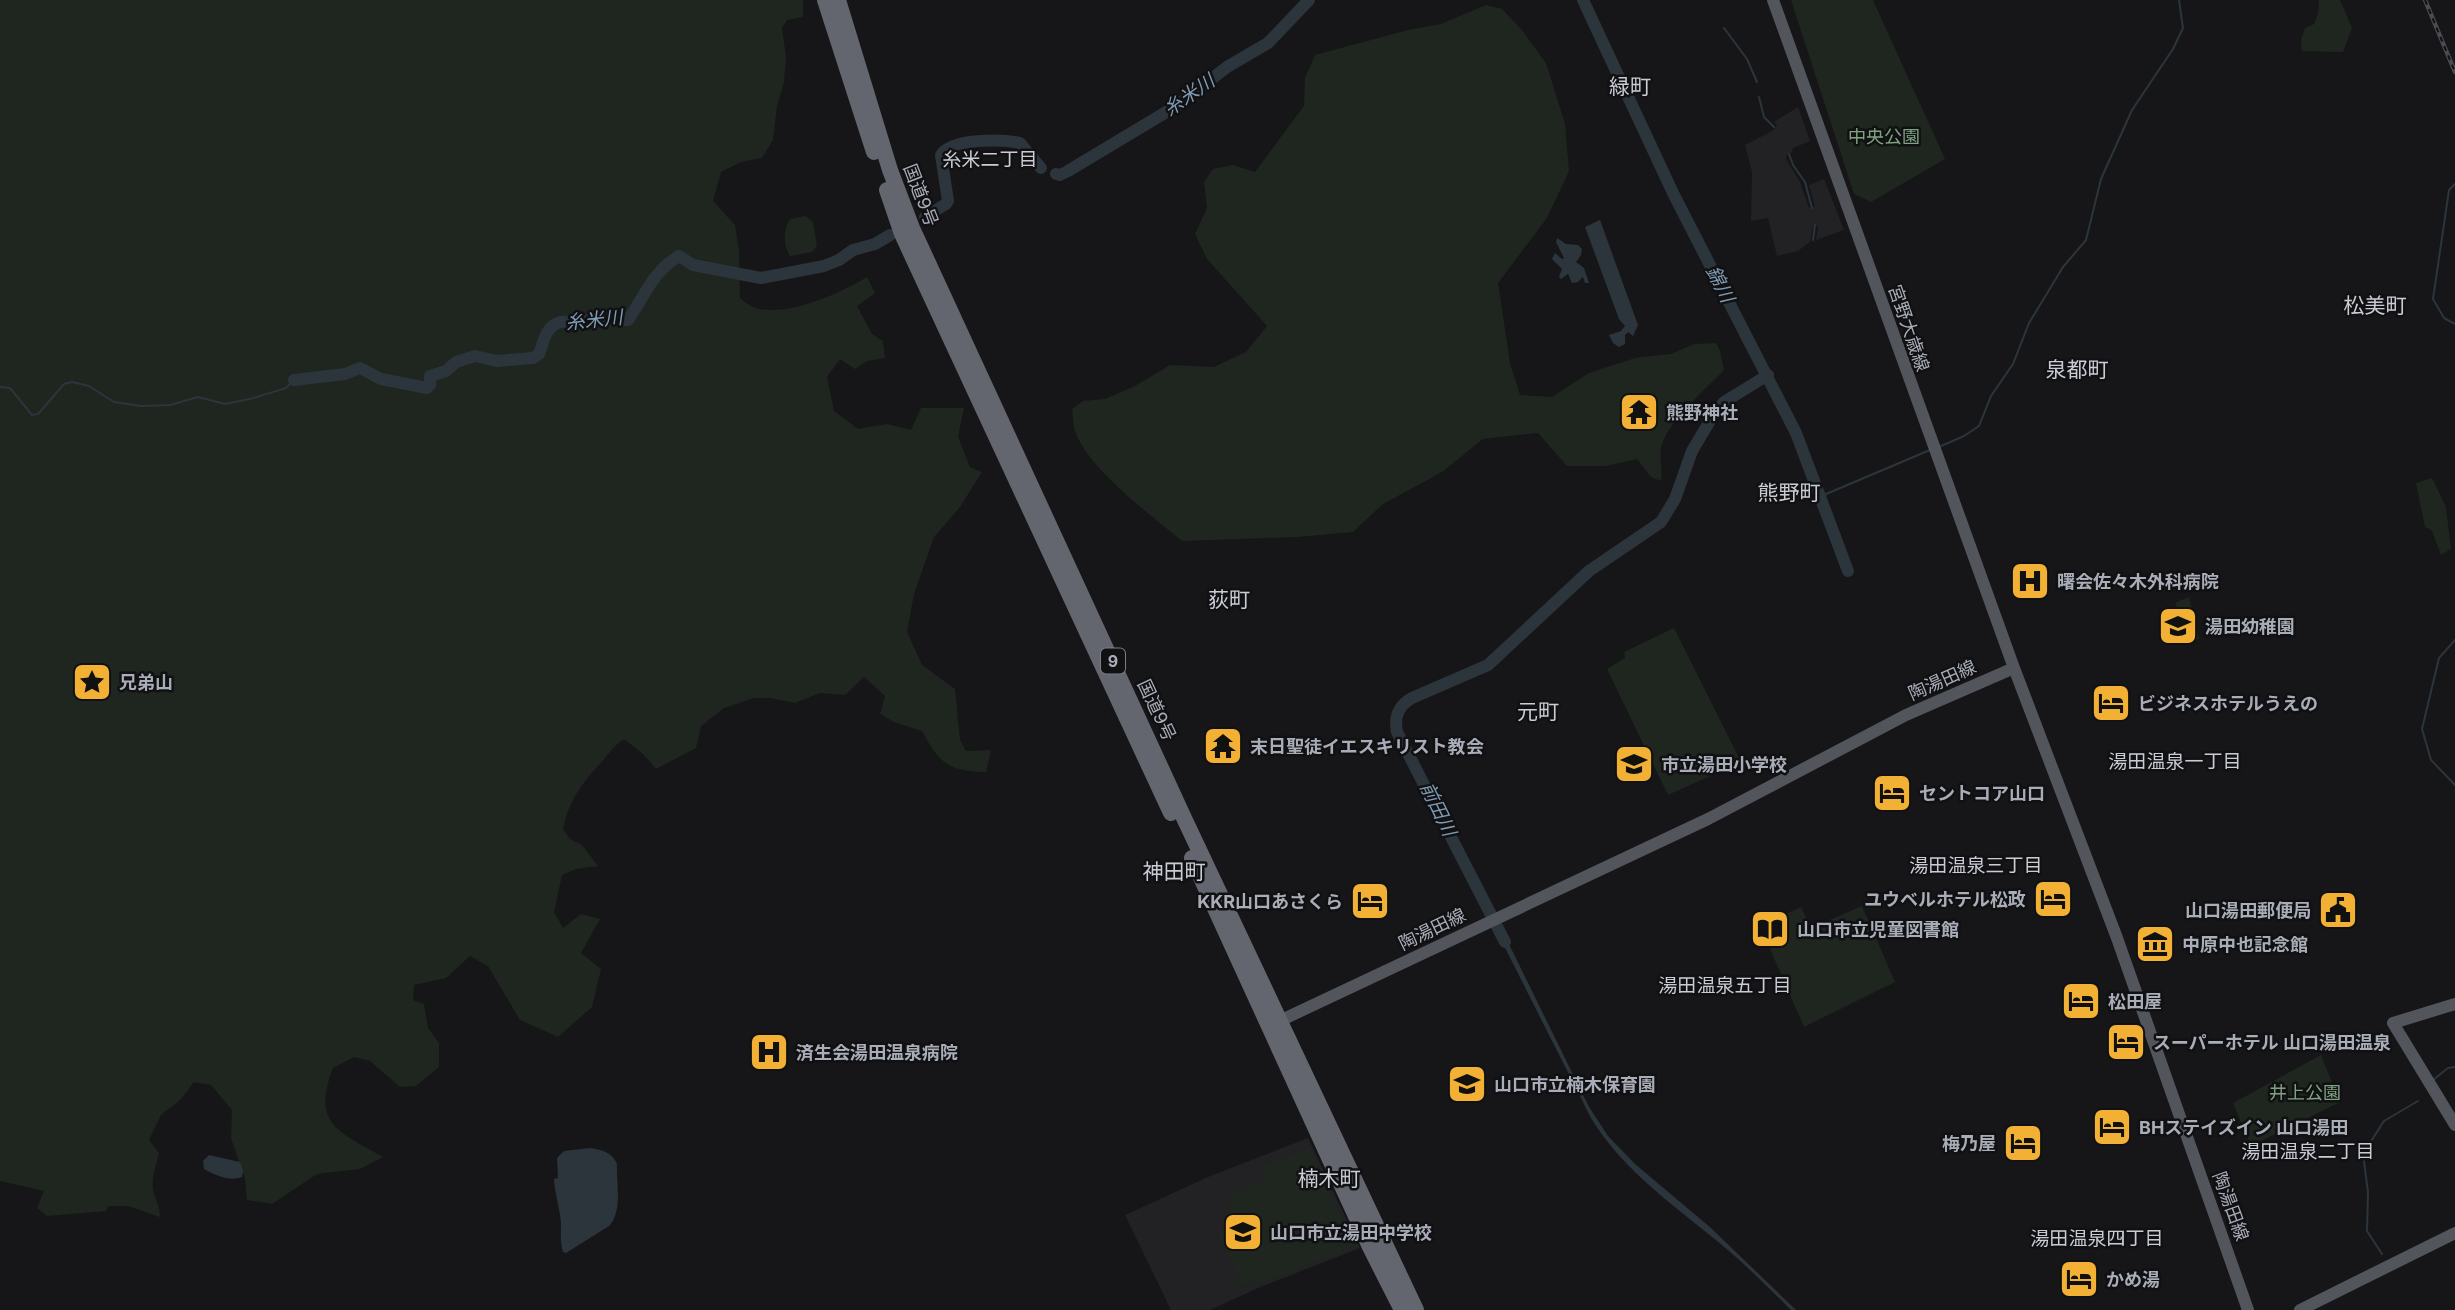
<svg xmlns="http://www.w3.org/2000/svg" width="2455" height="1310" font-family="Inter,'Noto Sans JP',sans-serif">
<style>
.built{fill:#222225}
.green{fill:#1e261f}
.water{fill:#2c353c}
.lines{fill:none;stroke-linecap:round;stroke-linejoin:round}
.stream{stroke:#2c353c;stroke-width:2}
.river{stroke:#2c353c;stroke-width:12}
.major{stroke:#53555c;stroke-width:12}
.highway{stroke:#63666e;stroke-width:16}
.rail-casing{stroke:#4a4c52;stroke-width:4.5}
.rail{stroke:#111113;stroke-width:2;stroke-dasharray:5;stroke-linecap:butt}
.labels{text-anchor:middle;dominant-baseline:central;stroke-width:5;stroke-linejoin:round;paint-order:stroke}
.shield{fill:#111113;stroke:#7b7e86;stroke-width:2}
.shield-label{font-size:16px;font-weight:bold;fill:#a8adb8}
.park-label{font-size:18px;fill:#7fa381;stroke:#111113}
.street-label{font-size:18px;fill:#a8adb8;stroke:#111113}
.poi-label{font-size:18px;font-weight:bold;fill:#a8adb8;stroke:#111113;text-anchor:start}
.water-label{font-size:19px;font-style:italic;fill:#7f9bb3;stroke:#111113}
.neighbourhood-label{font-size:19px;fill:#c9ccd4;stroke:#111113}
.quarter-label{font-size:21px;fill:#c9ccd4;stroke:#111113}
</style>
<rect width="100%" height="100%" fill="#161618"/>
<path class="built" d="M 1798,107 L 1810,141 L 1793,148 L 1792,152 L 1787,155 L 1786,159 L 1800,182 L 1809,208 L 1815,207 L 1809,185 L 1824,179 L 1844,230 L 1816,240 L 1818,226 L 1813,226 L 1810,242 L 1798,251 L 1777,256 L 1768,218 L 1751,221 L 1752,172 L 1745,145 L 1772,131 L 1777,125 L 1774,122 Z
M 1308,1138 L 1360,1248 L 1258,1288 L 1210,1310 L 1171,1310 L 1125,1215 L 1208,1177 Z"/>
<path class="green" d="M 0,0 L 803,0 L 803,17 L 787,20 L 782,28 L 786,57 L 784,82 L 777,106 L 773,140 L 762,158 L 741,162 L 721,172 L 713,201 L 735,225 L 739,250 L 740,298 C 744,301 749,306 753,307 C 784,319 841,293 867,277 L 875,293 L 857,306 L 872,334 L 883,341 L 885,358 L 867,361 L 855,369 L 840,359 L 827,377 L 834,411 L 858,429 L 887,424 L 911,430 L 921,408 L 964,408 L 958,437 L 970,467 L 982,472 L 960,507 L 934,537 L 914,594 L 907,632 L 922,665 L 955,689 L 960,740 L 966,751 L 991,750 L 986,772 C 948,771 940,764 922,731 L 894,722 L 880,714 L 885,696 L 864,677 L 845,695 L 820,693 L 795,703 L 771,698 L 754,698 L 724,708 L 701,726 L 696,748 L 656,769 L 643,754 L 624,739 C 612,747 607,757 597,767 C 580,786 568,803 563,829 L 570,839 L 582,845 L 598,866 L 576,869 L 562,875 L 554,912 L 563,928 L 581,914 L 600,919 L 581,953 L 601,969 L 592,1007 L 558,1037 L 520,1020 L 488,966 L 470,956 L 446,978 L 414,985 L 413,1000 L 424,1004 L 428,1028 L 439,1043 L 439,1067 L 416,1086 L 400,1087 L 370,1061 L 354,1057 L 333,1068 C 311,1125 339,1131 383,1157 L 360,1169 L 317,1174 L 272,1204 L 247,1200 L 245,1179 L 231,1138 L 232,1110 L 211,1085 L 194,1082 L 181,1099 L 161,1115 L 149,1140 L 159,1153 C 156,1166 150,1180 154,1194 C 157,1202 160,1208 160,1217 L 128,1206 L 108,1206 L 106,1211 L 47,1216 L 37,1208 L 44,1191 L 0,1181 Z
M 1791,0 L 1873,0 L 1945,159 L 1871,202 L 1854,194 Z
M 2319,0 L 2340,0 L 2352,28 L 2343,52 L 2302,51 L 2301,40 L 2305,28 L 2314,24 L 2318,14 Z
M 1486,5 L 1502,9 L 1521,29 L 1546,63 L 1565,124 L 1569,171 L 1547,218 L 1498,283 L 1510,363 L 1520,395 L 1552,397 L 1589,373 L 1635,358 L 1671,354 L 1694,344 L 1716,343 L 1720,351 L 1724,370 C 1707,388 1666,423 1661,448 C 1659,458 1663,470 1661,481 L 1651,477 L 1637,459 L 1606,466 L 1567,466 L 1538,433 L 1483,439 L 1442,472 L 1383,504 L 1353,532 L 1297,537 L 1182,541 C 1151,515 1088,469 1075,431 C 1073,425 1073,416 1072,409 L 1083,401 L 1105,399 L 1135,386 L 1170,365 L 1214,367 L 1246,352 L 1267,326 L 1207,259 L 1195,234 L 1207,208 L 1204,182 L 1213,169 L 1233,165 L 1255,172 L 1304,106 L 1305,78 L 1315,55 L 1408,30 L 1441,24 Z
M 806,216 L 813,222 L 817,246 L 812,252 L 790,256 C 783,245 783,230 790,219 Z
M 2432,478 L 2446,507 L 2451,549 L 2441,555 L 2432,531 L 2425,527 L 2416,483 Z
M 2189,597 L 2199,639 L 2193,641 L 2175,603 Z
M 1674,628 L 1741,762 L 1668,795 L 1607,669 L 1625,658 L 1624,652 Z
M 1862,906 L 1895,982 L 1804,1027 L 1760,926 L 1801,907 L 1811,928 Z
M 2321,1055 L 2340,1102 L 2251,1146 L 2233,1103 Z
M 1309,1148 L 1355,1246 L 1260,1284 L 1254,1281 L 1242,1287 L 1218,1235 L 1235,1223 L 1231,1214 L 1230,1197 L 1235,1192 L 1249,1188 L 1265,1177 L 1264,1165 Z"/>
<path class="water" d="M 1600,220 L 1638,325 L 1633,336 L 1628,332 L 1625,335 L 1625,344 L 1619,347 L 1613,343 L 1609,335 L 1621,331 L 1625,326 L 1619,319 L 1585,227 Z
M 1557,238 L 1566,244 L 1578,245 L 1582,249 L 1581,255 L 1576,262 L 1584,268 L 1589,283 L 1585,283 L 1583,277 L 1578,282 L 1572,283 L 1568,274 L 1561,279 L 1559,277 L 1562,269 L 1552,259 L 1555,253 L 1562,259 L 1564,258 L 1556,242 Z
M 1501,928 L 1589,1107 L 1608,1136 L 1635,1164 L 1711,1228 L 1796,1310 L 1791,1310 C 1771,1290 1750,1269 1729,1251 C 1681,1210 1624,1173 1591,1118 L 1496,930 Z
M 590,1148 C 602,1150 612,1152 617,1164 C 616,1182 623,1212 609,1226 L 566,1253 L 563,1252 C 560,1242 561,1234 561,1224 C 560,1208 555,1196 554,1179 L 558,1178 L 557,1158 L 564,1151 Z
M 209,1155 L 240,1162 L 243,1170 L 242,1177 C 229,1182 215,1175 204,1169 L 203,1161 Z"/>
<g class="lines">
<path class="stream" d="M 1724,28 L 1747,59 L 1757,82
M 1759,97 L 1764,117 L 1774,127
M 1789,154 L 1793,165 L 1805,182 L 1812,208
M 2455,184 L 2449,190 L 2433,299 L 2444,318 L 2455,324
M 1813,240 L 1815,225
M 0,387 L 10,388 L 32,415 L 38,414 L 64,384 L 72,382 L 89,386 L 114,402 L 141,406 L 170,405 L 198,397 L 225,404 L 250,399 L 286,388 L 294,380
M 1941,446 L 1964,436 L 1979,426 L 1991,396 L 2013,364 L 2029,323 L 2063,267 L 2086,240 L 2101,179 L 2132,110 L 2173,49 L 2183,28 L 2179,0
M 1823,506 L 1826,494 L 1930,450
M 2455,640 L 2439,658 L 2422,729 L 2431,760 L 2455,785
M 2433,1080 L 2448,1068 L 2455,1067
M 2382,1254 L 2367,1231 L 2368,1192 L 2364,1162 L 2366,1149 L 2384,1121 L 2418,1101"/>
<path class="river" d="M 1583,0 L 1673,193 L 1796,433 L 1848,571
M 1056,174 L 1060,175 L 1068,171 L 1178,105 L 1227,67 L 1268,43 L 1309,0
M 925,217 L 946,204 L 948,201 L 941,155 C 951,138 1002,139 1020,143 L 1041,168
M 294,380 L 345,374 L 360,368 L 381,379 L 427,388 L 430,385 L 430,376 L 446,371 L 456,362 L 475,356 L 497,361 L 533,358 L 539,354 C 544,341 545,327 560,322 L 628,320 C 644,297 653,271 679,256 L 693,265 L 761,278 L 824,266 L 839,260 L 853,250 L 875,244 L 890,235
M 1505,942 L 1397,732 C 1394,717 1398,706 1412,698 L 1488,665 L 1589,571 L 1661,522 L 1675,499 L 1692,451 L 1714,414 L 1724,402 L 1768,375"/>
<path class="major" d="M 1773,0 L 2014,668 L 2117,938 L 2248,1310
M 2455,1004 L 2393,1023 L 2455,1125
M 1273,1024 L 1708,819 L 1906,715 L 2014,668
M 2300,1310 L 2455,1233"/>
<path class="highway" d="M 825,0 L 874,152
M 838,0 L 890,170 L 912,228 L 1184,818 L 1416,1310
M 887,190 L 902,234 L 1171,813
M 1192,858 L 1370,1247 L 1402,1310"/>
<g class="rail-casing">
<path id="rail" d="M 2425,0 L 2455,72"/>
</g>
<use href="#rail" class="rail"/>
</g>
<defs>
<g id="temple-square" transform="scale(2.0125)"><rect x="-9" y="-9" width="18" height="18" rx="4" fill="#f2b134" stroke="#111113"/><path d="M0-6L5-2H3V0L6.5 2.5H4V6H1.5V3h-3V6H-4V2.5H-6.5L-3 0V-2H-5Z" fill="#111"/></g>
<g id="hospital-square" transform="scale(2.0125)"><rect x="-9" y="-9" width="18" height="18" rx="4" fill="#f2b134" stroke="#111113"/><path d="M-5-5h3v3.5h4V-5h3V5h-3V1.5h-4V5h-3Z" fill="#111"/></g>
<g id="school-square" transform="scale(2.0125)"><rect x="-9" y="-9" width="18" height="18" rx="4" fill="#f2b134" stroke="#111113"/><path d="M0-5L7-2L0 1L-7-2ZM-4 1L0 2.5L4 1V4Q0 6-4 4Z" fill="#111"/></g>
<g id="sight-square" transform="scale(2.0125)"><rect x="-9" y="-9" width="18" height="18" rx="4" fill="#f2b134" stroke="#111113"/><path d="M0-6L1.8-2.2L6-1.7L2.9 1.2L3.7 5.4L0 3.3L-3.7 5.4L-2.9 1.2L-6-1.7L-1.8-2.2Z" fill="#111"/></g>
<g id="hotel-square" transform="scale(2.0125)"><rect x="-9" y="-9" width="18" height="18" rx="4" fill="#f2b134" stroke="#111113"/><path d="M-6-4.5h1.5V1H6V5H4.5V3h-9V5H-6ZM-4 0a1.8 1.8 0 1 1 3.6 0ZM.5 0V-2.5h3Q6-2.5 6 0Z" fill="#111"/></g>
<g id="civic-square" transform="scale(2.0125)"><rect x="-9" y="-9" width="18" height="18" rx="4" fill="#f2b134" stroke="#111113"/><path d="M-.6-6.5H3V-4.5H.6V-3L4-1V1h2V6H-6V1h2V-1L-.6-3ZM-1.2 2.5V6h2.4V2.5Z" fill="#111"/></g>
<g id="library-square" transform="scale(2.0125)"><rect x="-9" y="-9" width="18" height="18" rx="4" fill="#f2b134" stroke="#111113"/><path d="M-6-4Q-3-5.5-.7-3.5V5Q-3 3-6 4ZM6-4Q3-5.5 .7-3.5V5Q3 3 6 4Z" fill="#111"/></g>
<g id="museum-square" transform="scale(2.0125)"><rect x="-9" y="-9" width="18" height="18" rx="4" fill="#f2b134" stroke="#111113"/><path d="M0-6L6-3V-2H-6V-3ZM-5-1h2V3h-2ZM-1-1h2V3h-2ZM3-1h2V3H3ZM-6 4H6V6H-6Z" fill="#111"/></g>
</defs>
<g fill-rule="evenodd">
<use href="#temple-square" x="1639" y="412"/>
<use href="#hospital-square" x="2030" y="581"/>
<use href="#school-square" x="2178" y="626"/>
<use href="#sight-square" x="92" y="682"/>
<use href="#hotel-square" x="2111" y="703"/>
<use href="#temple-square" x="1223" y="746"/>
<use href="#school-square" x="1634" y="764"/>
<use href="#hotel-square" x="1892" y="793"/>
<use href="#hotel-square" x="2053" y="899"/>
<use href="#hotel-square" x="1370" y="901"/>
<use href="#civic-square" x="2338" y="910"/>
<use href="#library-square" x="1770" y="929"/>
<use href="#museum-square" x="2155" y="944"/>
<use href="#hotel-square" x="2081" y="1001"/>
<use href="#hotel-square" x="2126" y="1042"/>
<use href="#hospital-square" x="769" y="1052"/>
<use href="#school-square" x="1467" y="1084"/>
<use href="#hotel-square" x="2112" y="1127"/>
<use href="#hotel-square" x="2023" y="1143"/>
<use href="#school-square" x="1243" y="1232"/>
<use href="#hotel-square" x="2079" y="1279"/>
</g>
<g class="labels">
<rect class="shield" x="1101" y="648.5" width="24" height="25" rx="5"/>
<g class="shield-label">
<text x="1113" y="661">9</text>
</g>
<g class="park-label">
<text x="1884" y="136">中央公園</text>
<text x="2305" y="1092">井上公園</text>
</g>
<g class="street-label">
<text transform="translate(921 195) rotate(69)">国道9号</text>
<text transform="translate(1909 328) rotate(71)">宮野大歳線</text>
<text transform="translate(1942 680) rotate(-24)">陶湯田線</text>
<text transform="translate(1157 710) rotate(65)">国道9号</text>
<text transform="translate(1432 929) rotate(-26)">陶湯田線</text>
<text transform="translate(2231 1206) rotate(70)">陶湯田線</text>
</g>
<g class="poi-label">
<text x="1666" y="412">熊野神社</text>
<text x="2057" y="581">曙会佐々木外科病院</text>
<text x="2205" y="626">湯田幼稚園</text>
<text x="119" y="682">兄弟山</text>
<text x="2138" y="703">ビジネスホテルうえの</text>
<text x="1250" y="746">末日聖徒イエスキリスト教会</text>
<text x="1661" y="764">市立湯田小学校</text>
<text x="1919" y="793">セントコア山口</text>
<text x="2026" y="899" text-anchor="end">ユウベルホテル松政</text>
<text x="1343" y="901" text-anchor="end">KKR山口あさくら</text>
<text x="2311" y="910" text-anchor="end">山口湯田郵便局</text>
<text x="1797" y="929">山口市立児童図書館</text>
<text x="2182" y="944">中原中也記念館</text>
<text x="2108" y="1001">松田屋</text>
<text x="2153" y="1042">スーパーホテル 山口湯田温泉</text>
<text x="796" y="1052">済生会湯田温泉病院</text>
<text x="1494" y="1084">山口市立楠木保育園</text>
<text x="2139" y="1127">BHステイズイン 山口湯田</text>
<text x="1996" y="1143" text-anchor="end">梅乃屋</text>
<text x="1270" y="1232">山口市立湯田中学校</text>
<text x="2106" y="1279">かめ湯</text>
</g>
<g class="water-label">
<text transform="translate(1189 95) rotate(-35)">糸米川</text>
<text transform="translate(1720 284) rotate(63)">錦川</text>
<text transform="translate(594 320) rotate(-6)">糸米川</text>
<text transform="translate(1438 809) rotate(64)">前田川</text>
</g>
<g class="neighbourhood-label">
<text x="990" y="159">糸米二丁目</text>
<text x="2175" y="761">湯田温泉一丁目</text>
<text x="1976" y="865">湯田温泉三丁目</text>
<text x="1725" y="985">湯田温泉五丁目</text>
<text x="2308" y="1151">湯田温泉二丁目</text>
<text x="2097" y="1238">湯田温泉四丁目</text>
</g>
<g class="quarter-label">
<text x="1630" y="86">緑町</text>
<text x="2375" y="305">松美町</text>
<text x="2077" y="369">泉都町</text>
<text x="1789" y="492">熊野町</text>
<text x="1229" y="599">荻町</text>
<text x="1538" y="711">元町</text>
<text x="1174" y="871">神田町</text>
<text x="1329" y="1178">楠木町</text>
</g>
</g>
</svg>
